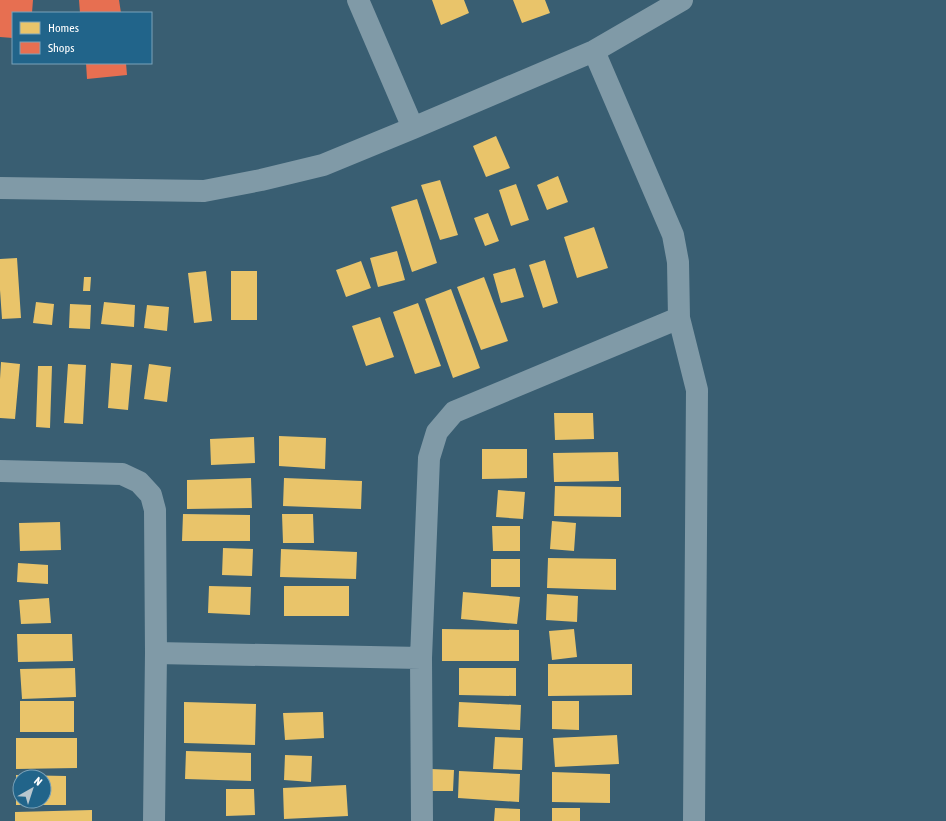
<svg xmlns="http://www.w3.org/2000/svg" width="946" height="821" font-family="'Asap Condensed',sans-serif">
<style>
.homes{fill:#e9c46a;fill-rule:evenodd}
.shops{fill:#e76f51}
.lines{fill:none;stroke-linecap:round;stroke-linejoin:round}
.minor{stroke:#809aa7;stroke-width:22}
</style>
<rect width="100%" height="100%" fill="#395e72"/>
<path class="homes" d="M 432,0 L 464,0 L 469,13 L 441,25 Z
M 513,0 L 545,0 L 550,13 L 522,23 Z
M 496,136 L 510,168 L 486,177 L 473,146 Z
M 558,176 L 568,202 L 547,210 L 537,185 Z
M 440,180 L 458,235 L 440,240 L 421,185 Z
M 516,184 L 529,220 L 511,226 L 499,190 Z
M 417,199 L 437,263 L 412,272 L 391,207 Z
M 488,213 L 499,241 L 485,246 L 474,218 Z
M 594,227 L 608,268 L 577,278 L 564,237 Z
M 397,251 L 405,280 L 378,287 L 370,258 Z
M 17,258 L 21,318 L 2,319 L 0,290 L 0,259 Z
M 545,260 L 558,303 L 543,308 L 529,265 Z
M 361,261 L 371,288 L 346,297 L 336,270 Z
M 515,268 L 524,297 L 501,303 L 493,274 Z
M 206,271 L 212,321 L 194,323 L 188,273 Z
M 231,271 L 257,271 L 257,320 L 231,320 Z
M 84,277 L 91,277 L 90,291 L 83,291 Z
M 484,277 L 508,341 L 481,350 L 457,287 Z
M 451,289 L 480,368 L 453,378 L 425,299 Z
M 36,302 L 54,304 L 52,325 L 33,323 Z
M 104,302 L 135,305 L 134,327 L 101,324 Z
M 418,303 L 441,366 L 415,374 L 393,312 Z
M 70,304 L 91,305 L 90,329 L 69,328 Z
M 147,305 L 169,307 L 167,331 L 144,328 Z
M 380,317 L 394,357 L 366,366 L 352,326 Z
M 1,362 L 20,364 L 15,419 L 0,418 L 0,379 Z
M 111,363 L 132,365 L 128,410 L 108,408 Z
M 68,364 L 86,365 L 83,424 L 64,423 Z
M 149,364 L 171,367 L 167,402 L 144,399 Z
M 38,366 L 52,366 L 50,428 L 36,427 Z
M 554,413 L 593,413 L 594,439 L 555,440 Z
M 279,436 L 326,438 L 325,469 L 279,466 Z
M 254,437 L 255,463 L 211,465 L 210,439 Z
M 482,449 L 527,449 L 527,478 L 482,479 Z
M 618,452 L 619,481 L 554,482 L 553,453 Z
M 251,478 L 252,508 L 187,509 L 187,480 Z
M 284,478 L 362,481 L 361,509 L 283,506 Z
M 555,486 L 621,487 L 621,517 L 554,516 Z
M 498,490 L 525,492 L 523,519 L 496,517 Z
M 183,514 L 250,515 L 250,541 L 182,541 Z
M 282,514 L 313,514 L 314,543 L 283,543 Z
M 552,521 L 576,523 L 574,551 L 550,549 Z
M 60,522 L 61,550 L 20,551 L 19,523 Z
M 492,526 L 520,526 L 520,551 L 493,551 Z
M 223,548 L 253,549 L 252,576 L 222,575 Z
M 281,549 L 357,552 L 356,579 L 280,577 Z
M 548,558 L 616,559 L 616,590 L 547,588 Z
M 491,559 L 520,559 L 520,587 L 491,587 Z
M 18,563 L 48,565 L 48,584 L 17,582 Z
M 209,586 L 251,587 L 250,615 L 208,613 Z
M 284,586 L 349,586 L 349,616 L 284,616 Z
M 463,592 L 520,597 L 517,624 L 461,619 Z
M 547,594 L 578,596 L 577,622 L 546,620 Z
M 49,598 L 51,623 L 21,624 L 19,600 Z
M 442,629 L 519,630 L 519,661 L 442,661 Z
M 574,629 L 577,657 L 552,660 L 549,631 Z
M 17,634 L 72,634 L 73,661 L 18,662 Z
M 548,664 L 632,664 L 632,695 L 548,696 Z
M 75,668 L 76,697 L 22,699 L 20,669 Z
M 459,668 L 516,668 L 516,696 L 459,695 Z
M 20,701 L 74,701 L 74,732 L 20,732 Z
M 552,701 L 579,701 L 579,730 L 552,729 Z
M 184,702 L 256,704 L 255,745 L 184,743 Z
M 459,702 L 521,705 L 520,730 L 458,727 Z
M 323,712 L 324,738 L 285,740 L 283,713 Z
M 617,735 L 619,764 L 555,767 L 553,738 Z
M 495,737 L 523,738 L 522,770 L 493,769 Z
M 16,738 L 77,738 L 77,768 L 16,769 Z
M 186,751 L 251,753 L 251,781 L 185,779 Z
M 285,755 L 312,756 L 311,782 L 284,780 Z
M 431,769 L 454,770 L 453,791 L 430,791 Z
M 459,771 L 520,774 L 519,802 L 458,798 Z
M 552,772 L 610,774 L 610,803 L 552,802 Z
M 16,775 L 66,776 L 66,805 L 16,805 ZM 20,777 L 44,777 L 44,801 L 20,801 Z
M 346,785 L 348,816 L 284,819 L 283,788 Z
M 226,789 L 254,789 L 255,815 L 226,816 Z
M 495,808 L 520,809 L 520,821 L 494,821 Z
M 552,808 L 580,808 L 580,821 L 552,821 Z
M 92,810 L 92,821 L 15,821 L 15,812 Z"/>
<path class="shops" d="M 0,0 L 33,0 L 32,13 L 13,13 L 13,38 L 0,37 Z
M 79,0 L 119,0 L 121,13 L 80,13 Z
M 86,63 L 126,63 L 127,75 L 87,79 Z"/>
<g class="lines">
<path class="minor" d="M 358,0 L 413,128
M 594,51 L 673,235 L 678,262 L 679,318 L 697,390 L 694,821
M 0,188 L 204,191 L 261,180 L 323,165 L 413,128 L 594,51 L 682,0
M 0,471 L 122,474 L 139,482 L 151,495 L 155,510 L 156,653 L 154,821
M 156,653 L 421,658
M 422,821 L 421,658 L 429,458 L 437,432 L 454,412 L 679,318"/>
</g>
<rect x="12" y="12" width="140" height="52" fill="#21648a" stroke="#7aa2b9"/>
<rect x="20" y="22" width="20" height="12" fill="#e9c46a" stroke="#7aa2b9"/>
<text x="48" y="32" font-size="12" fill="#ffffff">Homes</text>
<rect x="20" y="42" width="20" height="12" fill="#e76f51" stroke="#7aa2b9"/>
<text x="48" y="52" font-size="12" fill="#ffffff">Shops</text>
<g transform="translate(32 789) rotate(39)"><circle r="19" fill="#21648a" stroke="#7aa2b9"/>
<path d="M0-3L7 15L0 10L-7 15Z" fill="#bac7ce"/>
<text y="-6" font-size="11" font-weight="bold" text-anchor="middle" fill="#ffffff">N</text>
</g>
</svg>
